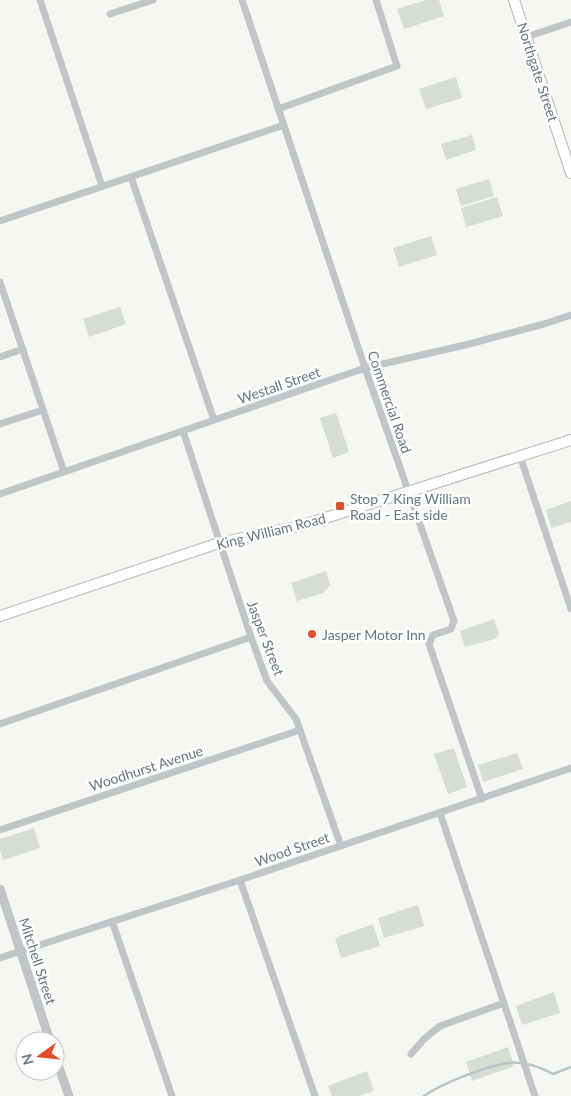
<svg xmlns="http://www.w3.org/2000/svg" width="571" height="1096" font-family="Lato,sans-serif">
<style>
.green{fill:#d7ddd4}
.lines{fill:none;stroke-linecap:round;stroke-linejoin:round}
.stream{stroke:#b7c5c8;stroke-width:2.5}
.secondary-casing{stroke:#b3b9bd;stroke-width:12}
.minor{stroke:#c1c5c8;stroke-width:7}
.tertiary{stroke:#c1c5c8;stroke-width:9}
.secondary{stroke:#fff;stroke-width:10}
.poi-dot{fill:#e24c27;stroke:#fff;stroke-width:2}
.labels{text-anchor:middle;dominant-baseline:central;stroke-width:5;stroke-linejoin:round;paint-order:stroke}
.street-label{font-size:14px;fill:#657783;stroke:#fff}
.poi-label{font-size:14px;fill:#657783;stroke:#fff;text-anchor:start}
</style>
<rect width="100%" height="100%" fill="#f6f6f3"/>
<path class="green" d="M 426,0 L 439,0 L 444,16 L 404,29 L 397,9 Z
M 456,77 L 462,98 L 426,109 L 419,89 Z
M 472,135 L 476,150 L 446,160 L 441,144 Z
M 489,179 L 494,196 L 461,206 L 456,189 Z
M 497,197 L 503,216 L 466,227 L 461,208 Z
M 431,236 L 437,255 L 399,267 L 393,248 Z
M 120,307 L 126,324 L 89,337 L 83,319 Z
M 336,413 L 349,452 L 333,458 L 320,418 Z
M 571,501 L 571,522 L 551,528 L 546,510 Z
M 326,571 L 330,585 L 323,593 L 297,601 L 291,583 Z
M 494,619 L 499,634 L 495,639 L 465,647 L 460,631 Z
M 454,748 L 467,787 L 448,794 L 434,754 Z
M 517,753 L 523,769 L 483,782 L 478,765 Z
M 34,828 L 40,848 L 3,860 L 0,850 L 0,839 Z
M 418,905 L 424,926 L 384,938 L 378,918 Z
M 373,924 L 380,946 L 341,958 L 335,938 Z
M 554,992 L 560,1013 L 522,1025 L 516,1006 Z
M 508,1047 L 514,1066 L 472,1081 L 466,1062 Z
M 367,1071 L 374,1091 L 359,1096 L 332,1096 L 328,1086 Z"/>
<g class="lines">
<path class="stream" d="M 424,1096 C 442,1083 485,1067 507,1063 C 522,1061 540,1067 553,1074 L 571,1067"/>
<g class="secondary-casing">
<path id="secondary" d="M 514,0 L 571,173
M 0,616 L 219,543 L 295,527 L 316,521 L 571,440"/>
</g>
<path class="minor" d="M 40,0 L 102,186
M 242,0 L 365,368 L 454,621 L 451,629 L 433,635 L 429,644 L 482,799
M 110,14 L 153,0
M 526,37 L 571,22
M 278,109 L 397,66 L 376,0
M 131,177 L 214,420
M 0,221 L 284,125
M 0,282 L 64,472
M 0,357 L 23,349
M 0,424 L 43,410
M 183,431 L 251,637 L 267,681 L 296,719 L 341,846
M 520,456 L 571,609
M 0,494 L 365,368 L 465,345 L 544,324 L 571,315
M 0,724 L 251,637
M 440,813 L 535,1096
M 0,830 L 300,730
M 240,880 L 315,1096
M 112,921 L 172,1096
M 0,958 L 240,880 L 571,768
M 411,1054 L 424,1039 L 440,1026 L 504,1003"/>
<path class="tertiary" d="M 0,889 L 50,1041
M 55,1056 L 69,1096"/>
<use href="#secondary" class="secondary"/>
</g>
<g class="poi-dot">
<rect x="335" y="501" width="10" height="10" rx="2.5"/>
<circle cx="312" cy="634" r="5"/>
</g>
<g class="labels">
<g class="street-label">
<text transform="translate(538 72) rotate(72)">Northgate Street</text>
<text transform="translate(279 385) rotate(-19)">Westall Street</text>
<text transform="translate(390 402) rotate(71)">Commercial Road</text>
<text transform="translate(271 531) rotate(-14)">King William Road</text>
<text transform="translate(266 638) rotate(69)">Jasper Street</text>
<text transform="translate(146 768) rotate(-18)">Woodhurst Avenue</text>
<text transform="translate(292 849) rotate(-19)">Wood Street</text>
<text transform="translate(38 961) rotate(72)">Mitchell Street</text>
</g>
<g class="poi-label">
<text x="350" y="498">Stop 7 King William<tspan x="350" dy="16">Road - East side</tspan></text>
<text x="322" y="634">Jasper Motor Inn</text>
</g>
</g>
<g transform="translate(40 1056) rotate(255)"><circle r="24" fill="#ffffff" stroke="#c1c9cd"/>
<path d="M0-4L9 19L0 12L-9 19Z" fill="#e24c27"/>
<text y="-8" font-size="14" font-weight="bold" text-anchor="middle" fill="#657783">N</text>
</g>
</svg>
